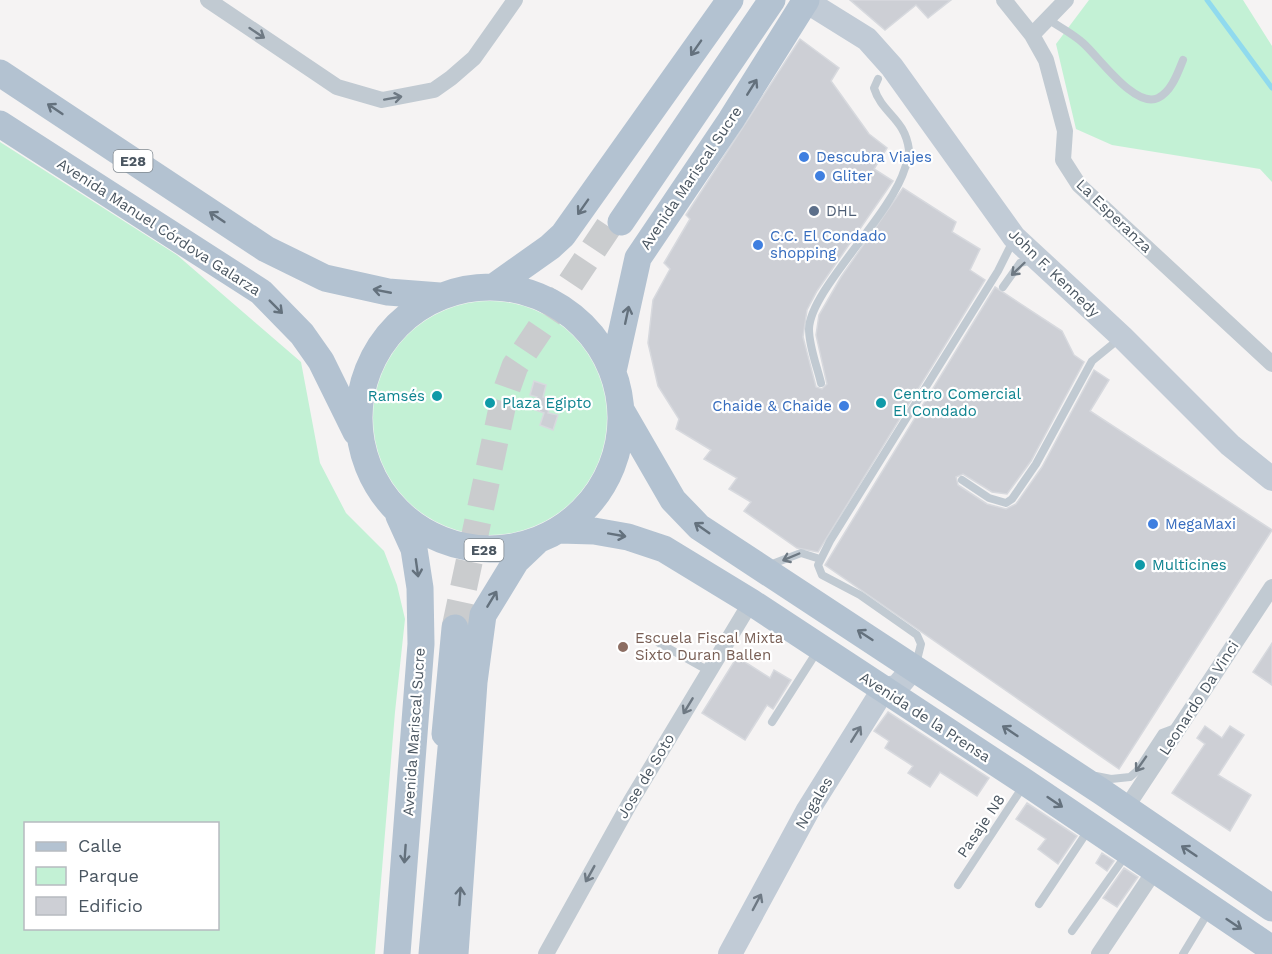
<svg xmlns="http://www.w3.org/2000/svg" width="1272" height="954" font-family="'Work Sans',sans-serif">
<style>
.green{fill:#c3f1d5;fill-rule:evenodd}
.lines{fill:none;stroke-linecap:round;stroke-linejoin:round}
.stream{stroke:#90daee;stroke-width:5}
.building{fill:#cdcfd5;stroke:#d7d9de;stroke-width:1.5}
.primary-tunnel{stroke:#caccce;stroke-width:27;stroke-dasharray:27 14;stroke-linecap:butt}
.lane{stroke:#c1cad2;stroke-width:8}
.street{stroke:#c1cad2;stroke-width:16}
.secondary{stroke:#c1cbd6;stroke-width:24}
.primary{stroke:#b3c2d1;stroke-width:27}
.oneway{stroke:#6e7983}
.oneway2{stroke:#64717d}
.oneway3{stroke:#6e7984}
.shop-dot{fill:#3f7fe0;stroke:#fff;stroke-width:2}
.service-dot{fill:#5c6f8a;stroke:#fff;stroke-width:2}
.culture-dot{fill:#0f9aa8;stroke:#fff;stroke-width:2}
.education-dot{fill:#8d6e63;stroke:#fff;stroke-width:2}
.labels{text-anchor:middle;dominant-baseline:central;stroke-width:4.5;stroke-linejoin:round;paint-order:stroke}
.shield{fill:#fff;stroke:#808990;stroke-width:1.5}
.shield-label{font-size:14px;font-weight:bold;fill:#4a5661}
.shop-label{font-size:15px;fill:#366cbe;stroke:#fff;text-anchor:start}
.street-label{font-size:15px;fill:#4a5661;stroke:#fff}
.service-label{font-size:15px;fill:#4e5e75;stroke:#fff;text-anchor:start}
.culture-label{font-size:15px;fill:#0d838f;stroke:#fff;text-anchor:start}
.education-label{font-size:15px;fill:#785e54;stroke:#fff;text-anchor:start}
</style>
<rect width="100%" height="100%" fill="#f5f3f3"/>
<path class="green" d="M 1089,0 L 1243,0 L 1272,46 L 1272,182 L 1260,169 L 1112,145 L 1076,129 L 1056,44 Z
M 0,142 L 177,255 L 301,362 L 320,463 L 346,513 L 384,551 L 397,585 L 405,619 L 395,712 L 375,954 L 0,954 ZM 26,824 L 218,824 L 218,928 L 26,928 Z
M373 418a117 117 0 1 1 234 0a117 117 0 1 1-234 0Z"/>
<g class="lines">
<path class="stream" d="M 1207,0 L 1272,88"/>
</g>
<path class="building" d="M 850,0 L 951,0 L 928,18 L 916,5 L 885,30 Z
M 800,39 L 839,68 L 831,81 L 869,134 L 887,148 L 874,169 L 893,181 L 817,291 L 807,310 L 803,337 L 816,387 L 822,389 L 827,384 L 816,335 L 819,315 L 841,277 L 903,188 L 956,222 L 952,232 L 980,249 L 970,270 L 985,280 L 818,552 L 797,548 L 744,511 L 751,502 L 729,489 L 737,478 L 704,459 L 711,450 L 676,429 L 679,419 L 658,386 L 648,343 L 653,300 L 670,269 L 664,263 L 690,219 L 686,215 Z
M 995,287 L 1062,331 L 1074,355 L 1084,362 L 1031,461 L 1007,494 L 992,492 L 963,474 L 956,477 L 958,485 L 987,504 L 1006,509 L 1016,504 L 1042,467 L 1094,370 L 1109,380 L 1090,411 L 1272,530 L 1119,769 L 825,565 Z
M 534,381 L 546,385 L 543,397 L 552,400 L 548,413 L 558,415 L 553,430 L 540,425 L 544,413 L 533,409 L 537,397 L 530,395 Z
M 1272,643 L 1272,685 L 1253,672 Z
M 737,657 L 770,678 L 774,670 L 791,680 L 773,709 L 767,705 L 745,740 L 702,713 Z
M 888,712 L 989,778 L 977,796 L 940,772 L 930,787 L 908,773 L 913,766 L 885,748 L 889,741 L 874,731 Z
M 1205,726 L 1222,738 L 1230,726 L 1244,735 L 1218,775 L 1251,795 L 1230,831 L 1172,793 L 1205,744 L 1197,738 Z
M 1027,803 L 1077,836 L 1058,864 L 1038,849 L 1046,839 L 1016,819 Z
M 1102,853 L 1114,861 L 1107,871 L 1096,863 Z
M 1124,868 L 1138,877 L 1117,907 L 1103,898 Z"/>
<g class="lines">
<path class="primary-tunnel" d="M 455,628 L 505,394 L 515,366 L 615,217"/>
<path class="lane" d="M 1048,19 C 1059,27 1072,33 1083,43 C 1099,57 1135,109 1158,98 C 1172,91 1178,72 1183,60
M 1003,287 L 1020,263 L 1032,260
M 821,383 C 817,366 809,347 809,329 C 810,290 891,216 905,168 C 907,163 910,156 909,150 C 905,118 882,114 874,88 L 878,79
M 962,480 L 989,498 L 1006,503 L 1012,499 L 1036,464 L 1092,361 L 1119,339
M 767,566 L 801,553 L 820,559
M 659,643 L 709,671
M 916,664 L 921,644 L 917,635 L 860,595 L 822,575 L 818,565 L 830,541 L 998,271 L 1014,239
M 772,722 L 818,650
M 1096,776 L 1111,779 L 1130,777 L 1137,771 L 1162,733 L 1178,727
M 958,885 L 1024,785
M 1039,904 L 1089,829
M 1072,931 L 1126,855
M 1183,954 L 1209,911"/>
<path class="street" d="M 208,0 L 337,87 L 382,100 L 434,90 L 451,78 L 474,58 L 515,0
M 1004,0 L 1032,35 L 1046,60 L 1065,131 L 1063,160 L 1079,185 L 1272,364
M 1032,35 L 1066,0
M 1126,808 L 1272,587
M 546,954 L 631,801 L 751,602
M 1099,954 L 1155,870"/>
<path class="secondary" d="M 806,1 L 867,39 L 892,67 L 1014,237 L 1122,337 L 1230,445 L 1272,479
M 730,954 L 808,810 L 883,690 L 898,686 L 914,667"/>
<path class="primary" d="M 0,73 L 266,249 L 325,278 L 388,292 L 440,296
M 0,124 L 261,292 L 302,334 L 321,361 L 356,432
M 621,222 L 772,0
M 495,286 L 550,247 L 563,235 L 730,0
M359 418a131 131 0 1 1 262 0a131 131 0 1 1-262 0Z
M 613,371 L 638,258 L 731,120 L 806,0
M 621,410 L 673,500 L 699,527 L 1102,792 L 1272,908
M 559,530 L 594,531 L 628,537 L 664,549 L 751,602 L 1025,782 L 1272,949
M 445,734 L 455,628
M 397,954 L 421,644 L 420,588 L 414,549 L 399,516
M 432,954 L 454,716
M 455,954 L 474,682 L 483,615 L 516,561 L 536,542"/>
</g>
<defs><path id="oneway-shaft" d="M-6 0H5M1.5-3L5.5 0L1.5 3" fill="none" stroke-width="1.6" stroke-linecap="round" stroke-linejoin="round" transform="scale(1.5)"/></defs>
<g class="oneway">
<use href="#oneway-shaft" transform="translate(257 33) rotate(34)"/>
<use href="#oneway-shaft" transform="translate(393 98) rotate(-10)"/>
<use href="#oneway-shaft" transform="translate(1018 269) rotate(136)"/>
<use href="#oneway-shaft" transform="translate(791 557) rotate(157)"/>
<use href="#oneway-shaft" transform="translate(688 706) rotate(121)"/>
<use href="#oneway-shaft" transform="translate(1141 764) rotate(125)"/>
<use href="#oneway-shaft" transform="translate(590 874) rotate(119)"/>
</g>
<g class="oneway2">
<use href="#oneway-shaft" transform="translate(696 48) rotate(125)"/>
<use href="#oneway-shaft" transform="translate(752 87) rotate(-58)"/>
<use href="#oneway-shaft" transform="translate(55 109) rotate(-146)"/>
<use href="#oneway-shaft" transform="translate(583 207) rotate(125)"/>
<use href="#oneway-shaft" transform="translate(217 217) rotate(-146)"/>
<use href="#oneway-shaft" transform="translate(382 291) rotate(-169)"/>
<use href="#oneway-shaft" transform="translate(276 307) rotate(45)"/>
<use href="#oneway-shaft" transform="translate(627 315) rotate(-78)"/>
<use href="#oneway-shaft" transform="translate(702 528) rotate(-145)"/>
<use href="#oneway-shaft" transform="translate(617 535) rotate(10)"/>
<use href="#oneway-shaft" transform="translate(417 568) rotate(82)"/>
<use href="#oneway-shaft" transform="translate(492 599) rotate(-59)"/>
<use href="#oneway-shaft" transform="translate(865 635) rotate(-147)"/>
<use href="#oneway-shaft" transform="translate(1010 731) rotate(-146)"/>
<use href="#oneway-shaft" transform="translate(1055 802) rotate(34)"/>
<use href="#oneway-shaft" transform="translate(1189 851) rotate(-146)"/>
<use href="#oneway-shaft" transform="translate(405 854) rotate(94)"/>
<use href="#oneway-shaft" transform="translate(460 896) rotate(-86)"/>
<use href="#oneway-shaft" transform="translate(1234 924) rotate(34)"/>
</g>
<g class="oneway3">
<use href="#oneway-shaft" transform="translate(856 734) rotate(-58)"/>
<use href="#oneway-shaft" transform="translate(757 902) rotate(-62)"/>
</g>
<g class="shop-dot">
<circle cx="804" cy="157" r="6"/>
<circle cx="820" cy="176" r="6"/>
<circle cx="758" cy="245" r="6"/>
<circle cx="844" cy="406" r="6"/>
<circle cx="1153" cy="524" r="6"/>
</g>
<circle class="service-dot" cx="814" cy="211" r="6"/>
<g class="culture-dot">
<circle cx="437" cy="396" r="6"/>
<circle cx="490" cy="403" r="6"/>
<circle cx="881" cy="403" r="6"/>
<circle cx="1140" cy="565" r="6"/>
</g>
<circle class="education-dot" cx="623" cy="647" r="6"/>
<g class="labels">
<g class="shield">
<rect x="113.5" y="150" width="39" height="22" rx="4.5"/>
<rect x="464.5" y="539" width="39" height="22" rx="4.5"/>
</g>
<g class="shield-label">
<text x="133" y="161">E28</text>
<text x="484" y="550">E28</text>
</g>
<g class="shop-label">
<text x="816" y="157">Descubra Viajes</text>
<text x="832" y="176">Gliter</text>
<text x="770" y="236">C.C. El Condado<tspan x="770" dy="17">shopping</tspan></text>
<text x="832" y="406" text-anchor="end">Chaide &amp; Chaide</text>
<text x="1165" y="524">MegaMaxi</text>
</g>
<g class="street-label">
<text transform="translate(691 178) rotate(-56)">Avenida Mariscal Sucre</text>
<text transform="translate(1114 216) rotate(44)">La Esperanza</text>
<text transform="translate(159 227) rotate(33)">Avenida Manuel Córdova Galarza</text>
<text transform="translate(1054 273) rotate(44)">John F. Kennedy</text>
<text transform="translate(1199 698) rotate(-57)">Leonardo Da Vinci</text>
<text transform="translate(925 717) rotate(33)">Avenida de la Prensa</text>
<text transform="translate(414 732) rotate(-86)">Avenida Mariscal Sucre</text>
<text transform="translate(646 776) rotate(-59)">Jose de Soto</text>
<text transform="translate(814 803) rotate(-59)">Nogales</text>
<text transform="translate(981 826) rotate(-56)">Pasaje N8</text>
</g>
<g class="service-label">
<text x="826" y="211">DHL</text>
</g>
<g class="culture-label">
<text x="893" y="394">Centro Comercial<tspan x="893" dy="17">El Condado</tspan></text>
<text x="425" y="396" text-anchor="end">Ramsés</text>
<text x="502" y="403">Plaza Egipto</text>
<text x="1152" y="565">Multicines</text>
</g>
<g class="education-label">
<text x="635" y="638">Escuela Fiscal Mixta<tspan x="635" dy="17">Sixto Duran Ballen</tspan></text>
</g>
</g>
<rect x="24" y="822" width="195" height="108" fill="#ffffff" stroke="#b7bbc0" stroke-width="1.5"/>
<rect x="36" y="842" width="30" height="9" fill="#b3c2d1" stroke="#b7bbc0" stroke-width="1.5"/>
<text x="78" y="852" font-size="18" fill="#4a5661">Calle</text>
<rect x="36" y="867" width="30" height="18" fill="#c3f1d5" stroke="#b7bbc0" stroke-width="1.5"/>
<text x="78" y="882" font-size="18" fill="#4a5661">Parque</text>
<rect x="36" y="897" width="30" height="18" fill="#cdcfd5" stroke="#b7bbc0" stroke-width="1.5"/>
<text x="78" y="912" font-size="18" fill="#4a5661">Edificio</text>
</svg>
